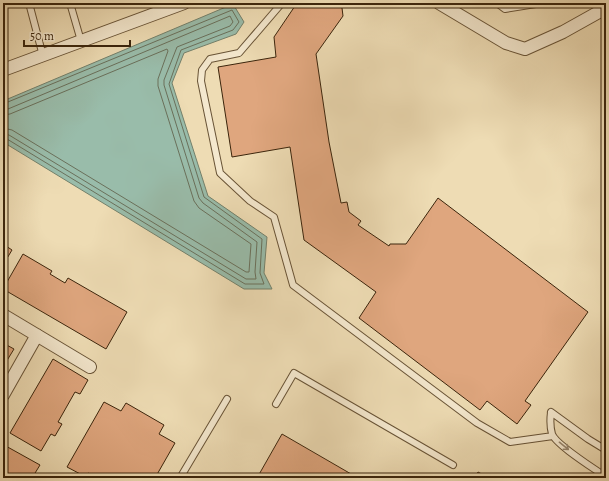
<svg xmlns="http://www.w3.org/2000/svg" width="609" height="481" font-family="Alegreya,serif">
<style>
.water{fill:#99bcaa;stroke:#73806b}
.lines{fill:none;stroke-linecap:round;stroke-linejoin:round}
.shore{stroke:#6a705b;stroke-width:1}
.building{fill:#dfa67e;stroke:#3b250c}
.lane-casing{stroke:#685336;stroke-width:8}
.street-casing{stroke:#685336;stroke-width:14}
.lane{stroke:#f4e8ce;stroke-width:6}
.street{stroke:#f4e8ce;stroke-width:12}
.oneway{stroke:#98866d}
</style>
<rect width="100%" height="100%" fill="#eedcb4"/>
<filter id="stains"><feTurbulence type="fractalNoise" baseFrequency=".005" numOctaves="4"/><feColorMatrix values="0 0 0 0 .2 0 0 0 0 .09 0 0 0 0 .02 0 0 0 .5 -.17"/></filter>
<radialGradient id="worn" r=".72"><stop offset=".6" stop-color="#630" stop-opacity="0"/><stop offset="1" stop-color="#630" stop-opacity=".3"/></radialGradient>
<path class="water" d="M 233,4 L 244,22 L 236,34 L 184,53 L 172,83 L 208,196 L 267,237 L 264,273 L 272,289 L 244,289 L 3,142 L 3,101 Z"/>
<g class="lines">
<path class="shore" d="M 3,104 L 232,10 L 239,22 L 233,30 L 181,50 L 169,84 L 204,197 L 262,239 L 260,273 L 264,284 L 245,284 L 7,139 L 3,139
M 3,109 L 8,109 L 230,16 L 233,22 L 230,26 L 177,47 L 164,80 L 164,85 L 199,198 L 203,203 L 257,242 L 255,272 L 256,279 L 246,279 L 9,135 L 3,134
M 3,115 L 10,114 L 167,49 L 168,51 L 158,79 L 158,86 L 194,201 L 199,208 L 251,244 L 249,272 L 246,272 L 12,130 L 3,128"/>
</g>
<path class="building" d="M 297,3 L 335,3 L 342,8 L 343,16 L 316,54 L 329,142 L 341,203 L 347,202 L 349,212 L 361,221 L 358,225 L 389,246 L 390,244 L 406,244 L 438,198 L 588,312 L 525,401 L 531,405 L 517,424 L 487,401 L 480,410 L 359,318 L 376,292 L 304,240 L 290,147 L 232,157 L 218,67 L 276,57 L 274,37 Z
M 3,244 L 12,250 L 3,265 Z
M 23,254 L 52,271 L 50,274 L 65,283 L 68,278 L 127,312 L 106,349 L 3,289 Z
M 3,343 L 14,349 L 3,367 Z
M 53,359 L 88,380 L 80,394 L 75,392 L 58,422 L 62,424 L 55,436 L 51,434 L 41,451 L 10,433 Z
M 104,402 L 121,411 L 126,403 L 164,425 L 159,434 L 175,443 L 155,478 L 98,478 L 88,473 L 86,477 L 67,467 Z
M 282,434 L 358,478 L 257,478 Z
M 4,445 L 40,465 L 32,478 L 3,478 L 3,447 Z
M 478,472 L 489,478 L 474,478 Z"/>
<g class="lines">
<g class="lane-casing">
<path id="lane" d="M 29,3 L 43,56
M 70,3 L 81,41
M 282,3 L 239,53 L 210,59 L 202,70 L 201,81 L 220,173 L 250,201 L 274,217 L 293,285 L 477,423 L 510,442 L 553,436
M 497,3 L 505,9 L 542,3
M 3,59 L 6,70
M 276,404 L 294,373 L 453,465
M 551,412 C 550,420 550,427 552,434 C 556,445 595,469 606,477
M 551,412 L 588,439 L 606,450
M 180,478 L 227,399"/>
</g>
<g class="street-casing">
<path id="street" d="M 439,3 L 506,43 L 525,49 L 563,32 L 606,8
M 3,70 L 184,3
M 3,315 L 90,367
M 3,395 L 37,335"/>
</g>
<use href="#lane" class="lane"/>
<use href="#street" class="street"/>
</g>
<defs><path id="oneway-shaft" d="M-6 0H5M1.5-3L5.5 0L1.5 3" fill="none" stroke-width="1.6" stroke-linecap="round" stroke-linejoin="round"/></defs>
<use class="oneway" href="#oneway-shaft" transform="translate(564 446) rotate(39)"/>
<rect width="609" height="481" fill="none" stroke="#eedcb4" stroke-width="16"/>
<rect x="4" y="4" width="601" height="473" fill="none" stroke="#3b250c" stroke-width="2"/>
<rect x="8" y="8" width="593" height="465" fill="none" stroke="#3b250c"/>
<path d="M24 40v6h106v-6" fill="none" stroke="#3b250c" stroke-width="2"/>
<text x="30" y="40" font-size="12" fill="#3b250c" stroke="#f4e8ce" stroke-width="3" paint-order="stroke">50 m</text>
<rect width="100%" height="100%" filter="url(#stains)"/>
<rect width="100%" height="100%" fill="url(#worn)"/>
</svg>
